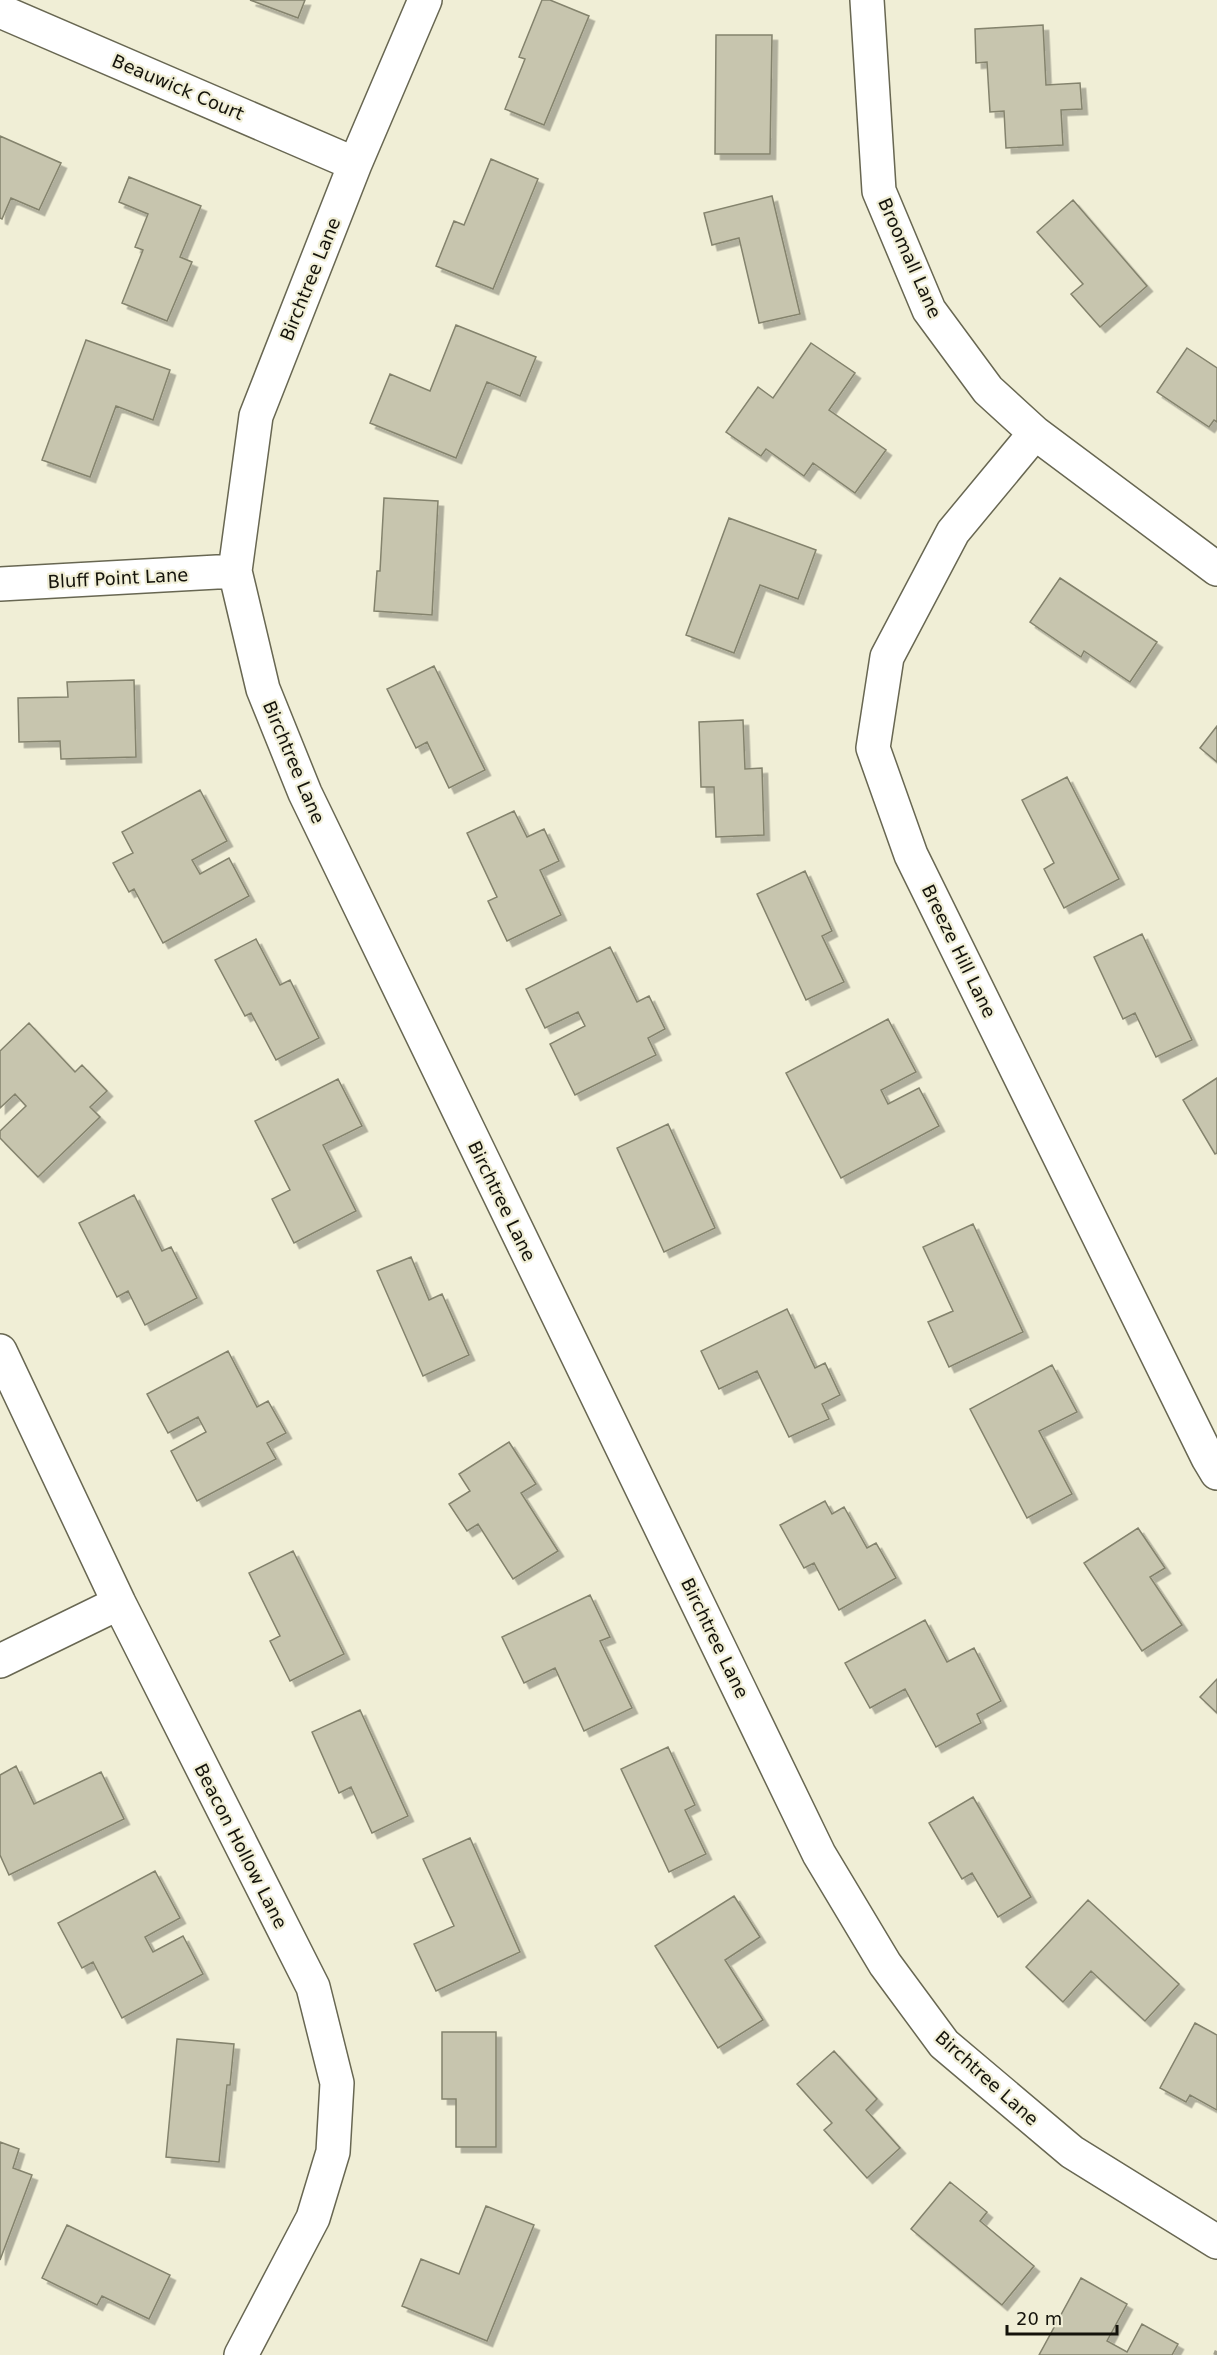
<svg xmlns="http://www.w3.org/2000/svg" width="1217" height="2355" font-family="'DejaVu Sans',sans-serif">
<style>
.building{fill:#c7c5ae;stroke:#84836d;stroke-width:1.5;filter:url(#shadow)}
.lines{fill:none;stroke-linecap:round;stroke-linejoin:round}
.street-casing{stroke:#686752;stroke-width:36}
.path{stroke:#a2a08e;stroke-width:4;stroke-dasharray:4.5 3;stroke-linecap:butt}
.street{stroke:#fff;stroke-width:33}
.labels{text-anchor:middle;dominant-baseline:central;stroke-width:4.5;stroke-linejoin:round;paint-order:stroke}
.street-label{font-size:18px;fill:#14130b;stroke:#f0eed6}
</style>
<defs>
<filter id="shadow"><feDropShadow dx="5.5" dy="5.5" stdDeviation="0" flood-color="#0004"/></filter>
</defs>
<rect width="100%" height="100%" fill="#f0eed6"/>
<path class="building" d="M 250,0 L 305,0 L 298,18 Z
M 542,0 L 550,0 L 589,16 L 544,125 L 505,109 L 525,59 L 519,57 Z
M 1043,25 L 1046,85 L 1080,83 L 1082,109 L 1061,110 L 1063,145 L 1006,148 L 1004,111 L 990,112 L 987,62 L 976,63 L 975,29 Z
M 716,35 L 772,35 L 770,154 L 715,154 Z
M 0,136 L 61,163 L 39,210 L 11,198 L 2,219 L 0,218 Z
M 491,159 L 538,179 L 493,289 L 436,266 L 454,221 L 464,225 Z
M 129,177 L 201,206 L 180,257 L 192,262 L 167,321 L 122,303 L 143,250 L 135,247 L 148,214 L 119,202 Z
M 772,196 L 800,314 L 759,323 L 739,238 L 712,245 L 704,213 Z
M 1073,200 L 1147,286 L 1100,327 L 1071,294 L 1083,284 L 1037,232 Z
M 456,325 L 536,357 L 520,396 L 487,382 L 456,458 L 370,423 L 390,374 L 430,391 Z
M 86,340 L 170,370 L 153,420 L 116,406 L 90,477 L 42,460 Z
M 811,343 L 855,373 L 829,410 L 886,450 L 855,493 L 813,463 L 804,476 L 766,449 L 761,456 L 726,432 L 758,387 L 773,398 Z
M 1187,348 L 1217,368 L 1217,422 L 1214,420 L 1209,427 L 1157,392 Z
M 384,498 L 438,501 L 432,615 L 374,611 L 377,571 L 380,571 Z
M 729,518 L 816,550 L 798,599 L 760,585 L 734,653 L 686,635 Z
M 1060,578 L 1157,642 L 1130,682 L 1084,651 L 1081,657 L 1030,622 Z
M 434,666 L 485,770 L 449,788 L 427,742 L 416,748 L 387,689 Z
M 134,680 L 136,757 L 61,759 L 60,741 L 19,742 L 18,698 L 68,697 L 67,682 Z
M 743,720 L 745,769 L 762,768 L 764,835 L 716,837 L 714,787 L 701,787 L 699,722 Z
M 1217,726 L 1217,762 L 1200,748 Z
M 1067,777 L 1119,879 L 1064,908 L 1044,869 L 1054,863 L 1022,800 Z
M 200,790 L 227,841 L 192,860 L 200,874 L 229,858 L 249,896 L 163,943 L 134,889 L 129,892 L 113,863 L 133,853 L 122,832 Z
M 514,811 L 527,837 L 544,829 L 559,861 L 540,870 L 561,915 L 507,941 L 488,901 L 497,897 L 467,833 Z
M 805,871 L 832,931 L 822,936 L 844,982 L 806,1000 L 757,894 Z
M 1142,934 L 1192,1040 L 1156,1057 L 1135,1013 L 1123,1019 L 1094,957 Z
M 256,939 L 280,985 L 290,980 L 319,1038 L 276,1060 L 251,1013 L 245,1016 L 215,960 Z
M 610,947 L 637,1002 L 649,996 L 665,1029 L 648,1038 L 656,1055 L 575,1095 L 550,1044 L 585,1026 L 578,1012 L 545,1028 L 526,989 Z
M 888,1019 L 916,1072 L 881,1090 L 888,1104 L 919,1088 L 939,1126 L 841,1178 L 786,1073 Z
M 29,1023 L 75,1072 L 82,1065 L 107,1091 L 90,1107 L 100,1117 L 38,1177 L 0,1138 L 0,1131 L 26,1106 L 15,1094 L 0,1108 L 0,1051 Z
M 1217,1078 L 1217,1153 L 1215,1154 L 1183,1100 Z
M 338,1079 L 362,1126 L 323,1145 L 356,1211 L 294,1243 L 272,1199 L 290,1190 L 255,1121 Z
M 668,1124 L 715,1228 L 664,1252 L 617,1148 Z
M 134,1195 L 162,1251 L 171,1247 L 197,1298 L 145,1325 L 128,1291 L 117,1297 L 79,1223 Z
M 973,1224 L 1023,1332 L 949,1367 L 928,1322 L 953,1311 L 923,1247 Z
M 411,1257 L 429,1300 L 442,1294 L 469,1355 L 423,1376 L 377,1271 Z
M 787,1309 L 815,1368 L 825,1363 L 840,1395 L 822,1404 L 829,1419 L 789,1437 L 757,1371 L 719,1389 L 701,1351 Z
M 228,1351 L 257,1407 L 268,1401 L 286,1433 L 267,1443 L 276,1459 L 197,1501 L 171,1451 L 206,1432 L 198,1417 L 168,1433 L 147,1394 Z
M 1052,1365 L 1077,1412 L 1039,1431 L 1072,1494 L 1027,1518 L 970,1409 Z
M 509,1442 L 536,1484 L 521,1493 L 558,1551 L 513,1579 L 478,1524 L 467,1531 L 449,1504 L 470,1491 L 459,1474 Z
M 825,1501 L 832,1514 L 844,1507 L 867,1548 L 876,1543 L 896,1578 L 839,1610 L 814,1563 L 804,1568 L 780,1525 Z
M 1138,1528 L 1165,1568 L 1150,1577 L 1182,1625 L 1142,1651 L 1084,1563 Z
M 293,1551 L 344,1654 L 290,1681 L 270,1641 L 280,1636 L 249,1573 Z
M 590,1595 L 610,1637 L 600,1641 L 632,1708 L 584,1731 L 555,1668 L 524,1683 L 502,1637 Z
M 925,1620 L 947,1662 L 974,1648 L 1001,1701 L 977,1714 L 981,1723 L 936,1747 L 905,1689 L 870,1708 L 845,1663 Z
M 1217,1679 L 1217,1713 L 1200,1697 Z
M 360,1710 L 408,1816 L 372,1833 L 351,1787 L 339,1793 L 312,1732 Z
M 668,1747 L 695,1805 L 685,1810 L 706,1854 L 669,1872 L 621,1769 Z
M 16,1766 L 34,1804 L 101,1772 L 124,1819 L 9,1875 L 0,1855 L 0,1775 Z
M 973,1797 L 1031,1897 L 998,1917 L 972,1873 L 962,1879 L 929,1823 Z
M 470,1838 L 520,1952 L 436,1991 L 414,1944 L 454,1926 L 423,1859 Z
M 155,1871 L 180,1918 L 145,1937 L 153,1952 L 183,1936 L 203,1974 L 122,2018 L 93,1962 L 82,1968 L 58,1923 Z
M 734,1896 L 760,1937 L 725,1960 L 763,2020 L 718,2048 L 655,1946 Z
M 1088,1900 L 1179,1984 L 1145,2021 L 1091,1971 L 1063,2002 L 1026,1967 Z
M 1195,2023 L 1217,2035 L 1217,2110 L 1190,2095 L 1186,2102 L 1160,2088 Z
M 442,2032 L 496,2032 L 496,2147 L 456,2147 L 456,2099 L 442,2099 Z
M 177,2039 L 234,2044 L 230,2085 L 227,2085 L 219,2162 L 166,2157 Z
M 834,2051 L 877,2099 L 866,2110 L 900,2148 L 867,2178 L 824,2130 L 832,2123 L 797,2084 Z
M 0,2142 L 19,2149 L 13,2168 L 32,2175 L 0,2260 Z
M 950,2182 L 987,2212 L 980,2221 L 1034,2266 L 1002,2305 L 911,2229 Z
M 486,2206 L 534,2225 L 487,2341 L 402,2306 L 421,2259 L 459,2274 Z
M 67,2225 L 170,2275 L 149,2319 L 102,2296 L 97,2305 L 42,2278 Z
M 1081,2278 L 1127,2304 L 1107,2341 L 1127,2352 L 1142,2324 L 1178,2344 L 1172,2355 L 1039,2355 Z"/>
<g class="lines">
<g class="street-casing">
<path id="street" d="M 425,0 L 355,164 L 256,416 L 235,571 L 263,689 L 305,793 L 819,1854 L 885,1964 L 944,2044 L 1072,2152 L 1217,2242
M 867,0 L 879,191 L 929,310 L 988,390 L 1035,433 L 1217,569
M 0,11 L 355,164
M 1035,433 L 953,532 L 887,657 L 873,748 L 911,855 L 1208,1458 L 1217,1473
M 0,584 L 235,571
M 0,1351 L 119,1603 L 313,1987 L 337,2083 L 333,2152 L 313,2218 L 241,2355
M 0,1661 L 119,1603"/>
</g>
<path class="path" d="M 1215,2355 L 1217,2350"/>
<use href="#street" class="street"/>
</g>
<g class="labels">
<g class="street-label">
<text transform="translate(178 87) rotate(23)">Beauwick Court</text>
<text transform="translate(910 258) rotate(66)">Broomall Lane</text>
<text transform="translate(310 279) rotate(-68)">Birchtree Lane</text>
<text transform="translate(118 578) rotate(-3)">Bluff Point Lane</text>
<text transform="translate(294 762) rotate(67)">Birchtree Lane</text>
<text transform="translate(959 951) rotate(64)">Breeze Hill Lane</text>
<text transform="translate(502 1201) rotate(64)">Birchtree Lane</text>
<text transform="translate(715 1638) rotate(64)">Birchtree Lane</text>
<text transform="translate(241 1846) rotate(63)">Beacon Hollow Lane</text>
<text transform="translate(987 2078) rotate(42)">Birchtree Lane</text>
</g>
</g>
<path d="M1007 2325v9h110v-9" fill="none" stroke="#14130b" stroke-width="3"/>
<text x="1016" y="2325" font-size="18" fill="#14130b" stroke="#f0eed6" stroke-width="4.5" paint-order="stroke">20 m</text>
</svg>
